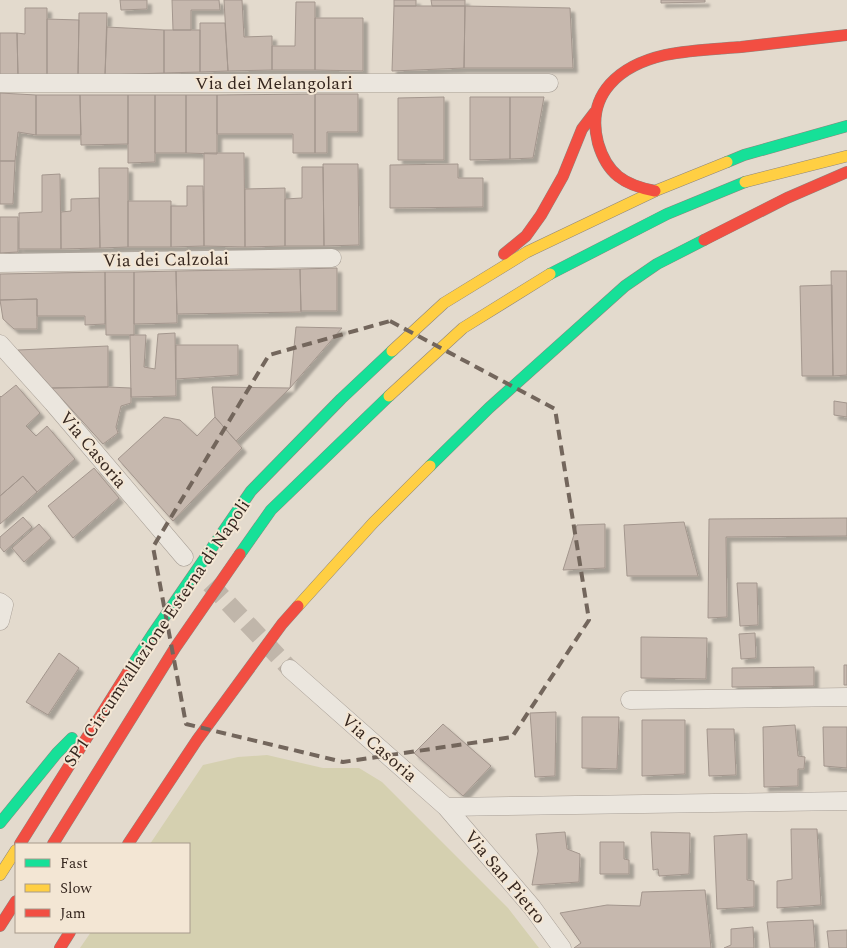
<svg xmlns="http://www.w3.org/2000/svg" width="847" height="948" font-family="Spectral,serif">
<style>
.green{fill:#d5d0b0}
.building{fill:#c6b8ae;stroke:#a3968d;filter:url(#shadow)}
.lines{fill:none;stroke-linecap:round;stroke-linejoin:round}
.street-tunnel{stroke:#c0b6aa;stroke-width:18;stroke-dasharray:18 9;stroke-linecap:butt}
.street-casing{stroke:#a89f96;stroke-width:19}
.fast-casing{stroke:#8e857d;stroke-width:12}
.slow-casing{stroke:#8e857d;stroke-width:12}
.jam-casing{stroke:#8e857d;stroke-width:12}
.street{stroke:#ebe6de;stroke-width:18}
.fast{stroke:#16e098;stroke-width:11}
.slow{stroke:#ffcf43;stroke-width:11}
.jam{stroke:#f24e42;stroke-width:11}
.marked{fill:none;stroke:#73665c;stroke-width:4;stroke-dasharray:10 6;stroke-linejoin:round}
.labels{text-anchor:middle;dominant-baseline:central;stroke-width:4;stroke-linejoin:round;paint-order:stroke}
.street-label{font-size:18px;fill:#36271f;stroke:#f3e6d4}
</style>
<defs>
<filter id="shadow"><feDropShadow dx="4.5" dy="4.5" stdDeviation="1" flood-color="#0004"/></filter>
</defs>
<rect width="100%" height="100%" fill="#e3dacd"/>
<path class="green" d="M 267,755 L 323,768 L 359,768 L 382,782 L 508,908 L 539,948 L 80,948 L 91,932 L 189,932 L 189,844 L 150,844 L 203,765 L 238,757 Z"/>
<path class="building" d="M 120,0 L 147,0 L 147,9 L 121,10 Z
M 172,0 L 219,0 L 220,10 L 191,10 L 191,30 L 173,30 Z
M 224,0 L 242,0 L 244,37 L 272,36 L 272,70 L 228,71 Z
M 394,0 L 416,0 L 416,6 L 394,6 Z
M 431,0 L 465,0 L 465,6 L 432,6 Z
M 661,0 L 705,0 L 705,2 L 661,3 Z
M 296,2 L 315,2 L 315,70 L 272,70 L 272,46 L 295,46 Z
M 394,6 L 465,6 L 464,68 L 392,71 Z
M 465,6 L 570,8 L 573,68 L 464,68 Z
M 25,8 L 47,8 L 47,76 L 18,76 L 17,33 L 25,34 Z
M 79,13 L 107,13 L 105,75 L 78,75 Z
M 315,18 L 363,18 L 363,71 L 315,70 Z
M 47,19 L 79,20 L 78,75 L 47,76 Z
M 200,23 L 225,23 L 228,71 L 200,72 Z
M 107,27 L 164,30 L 164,73 L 105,75 Z
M 164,30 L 200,30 L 200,72 L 164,73 Z
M 0,33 L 17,33 L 18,76 L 0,76 Z
M 0,93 L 36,95 L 36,135 L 18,132 L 15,161 L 0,161 Z
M 315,94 L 358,94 L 358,132 L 327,132 L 327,153 L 315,153 Z
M 315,94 L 315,153 L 293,153 L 293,134 L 217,134 L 217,95 Z
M 36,95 L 80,95 L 81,135 L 36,135 Z
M 80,95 L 128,95 L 128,144 L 81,145 Z
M 128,95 L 155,95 L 155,162 L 128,163 Z
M 155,95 L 186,95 L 186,153 L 155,153 Z
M 186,95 L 217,95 L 217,154 L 186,153 Z
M 444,97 L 444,160 L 398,160 L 398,98 Z
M 470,97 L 510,97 L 510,159 L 470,160 Z
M 510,97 L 544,97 L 533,158 L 510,159 Z
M 204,153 L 244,153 L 245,247 L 204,246 Z
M 0,161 L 15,161 L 13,204 L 0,204 Z
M 323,164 L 358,164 L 359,245 L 324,246 Z
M 458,164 L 458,178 L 483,178 L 483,207 L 390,208 L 390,165 Z
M 302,167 L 323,167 L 324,246 L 285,246 L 285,199 L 302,198 Z
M 99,168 L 128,168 L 128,247 L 100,248 Z
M 60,174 L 61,249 L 19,249 L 19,213 L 42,212 L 42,175 Z
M 187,186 L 203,186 L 204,246 L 171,247 L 171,206 L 187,206 Z
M 285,188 L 285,246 L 245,247 L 245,189 Z
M 99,198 L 100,248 L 61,249 L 61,212 L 71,211 L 71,199 Z
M 128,201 L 171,201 L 171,247 L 128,247 Z
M 0,217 L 18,217 L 18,252 L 0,253 Z
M 337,268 L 337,311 L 301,311 L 300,269 Z
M 300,269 L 301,312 L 177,314 L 176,271 Z
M 176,271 L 177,323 L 134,324 L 134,272 Z
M 831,271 L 847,271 L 847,375 L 833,376 Z
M 105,272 L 105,324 L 85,325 L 85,316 L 37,316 L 37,299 L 0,300 L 0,274 Z
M 105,272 L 134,272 L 134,335 L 106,335 Z
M 832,285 L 833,376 L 802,376 L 800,286 Z
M 37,299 L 37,329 L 14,329 L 3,319 L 0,300 Z
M 296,327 L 342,328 L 290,388 Z
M 175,333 L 176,396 L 131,397 L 130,335 L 146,335 L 144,367 L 155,369 L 158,334 Z
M 176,345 L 238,345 L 238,375 L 176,379 Z
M 108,346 L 108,387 L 52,388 L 18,350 Z
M 16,385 L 40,413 L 26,426 L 36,436 L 47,426 L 75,459 L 37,492 L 23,476 L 0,496 L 0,396 L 1,397 Z
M 108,387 L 131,388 L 131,403 L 121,406 L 116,427 L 118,433 L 103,444 L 52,388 Z
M 212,387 L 290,388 L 236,441 L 215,417 Z
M 834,401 L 847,403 L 847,417 L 834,415 Z
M 164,417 L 180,420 L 197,436 L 215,417 L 242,448 L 173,521 L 118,459 Z
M 94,468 L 119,498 L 73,538 L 48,506 Z
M 23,476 L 37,492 L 0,524 L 0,496 Z
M 23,517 L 32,527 L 4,552 L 0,547 L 0,537 Z
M 847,518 L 847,536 L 726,537 L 727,617 L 708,618 L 709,519 Z
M 684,522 L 698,576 L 627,576 L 624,525 Z
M 39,524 L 51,538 L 24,562 L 12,548 Z
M 605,524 L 605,568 L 563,570 L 577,525 Z
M 737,583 L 757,583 L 758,625 L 740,626 Z
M 755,633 L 756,658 L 741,659 L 739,634 Z
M 641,637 L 707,638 L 706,679 L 641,678 Z
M 59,653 L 79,668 L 48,715 L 26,702 Z
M 844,665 L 847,665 L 847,685 L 844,685 Z
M 814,667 L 814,686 L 732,687 L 732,668 Z
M 556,712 L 555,776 L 535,777 L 530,713 Z
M 582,717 L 619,717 L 617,769 L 582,768 Z
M 642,720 L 685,720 L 685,774 L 642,776 Z
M 443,724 L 491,766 L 463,796 L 414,753 Z
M 795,725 L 798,756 L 805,757 L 804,769 L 798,769 L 798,786 L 764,787 L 763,727 Z
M 823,727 L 847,727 L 847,768 L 824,766 Z
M 707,729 L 734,729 L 736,775 L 709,776 Z
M 791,829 L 817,829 L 821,905 L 777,908 L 777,881 L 792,879 Z
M 565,832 L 567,849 L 580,854 L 579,882 L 532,885 L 538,851 L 536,834 Z
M 651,832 L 690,833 L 689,874 L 659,876 L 658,869 L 653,870 Z
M 747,834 L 747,880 L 754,881 L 754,907 L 717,909 L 714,836 Z
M 600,842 L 624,842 L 624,859 L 629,860 L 629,874 L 600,874 Z
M 705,890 L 711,948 L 574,948 L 581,943 L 560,913 L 607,905 L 640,906 L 642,892 Z
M 813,920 L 815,948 L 770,948 L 767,922 Z
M 753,927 L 754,948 L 724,948 L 731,945 L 731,929 Z
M 847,930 L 847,948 L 829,948 L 827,931 Z"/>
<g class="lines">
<path class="street-tunnel" d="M 210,584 L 290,669"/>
<g class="street-casing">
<path id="street" d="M 0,83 L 549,83
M 0,263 L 332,258
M 0,344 L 53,403 L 184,557
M 0,602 L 4,605 L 0,621
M 290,669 L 446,807 L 532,907 L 562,948
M 630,700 L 847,697
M 446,807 L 847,801"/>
</g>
<g class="fast-casing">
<path id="fast" d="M 727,162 L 744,155 L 847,126
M 550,274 L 667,214 L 745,182
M 430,466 L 489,408 L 625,286 L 657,264 L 704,240
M 240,554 L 271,510 L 389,396
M 128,672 L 152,635 L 251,491 L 341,399 L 392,351
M 0,823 L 57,753 L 72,738"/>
</g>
<g class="slow-casing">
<path id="slow" d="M 745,182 L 847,156
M 392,351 L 444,303 L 527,252 L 655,191 L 727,162
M 389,396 L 463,328 L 550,274
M 298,606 L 373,523 L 430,466
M 0,875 L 16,850"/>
</g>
<g class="jam-casing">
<path id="jam" d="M 655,191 C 624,185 607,174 598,143 C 585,93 621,65 665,55 C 689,50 716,49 741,47 C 776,43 812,39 847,35
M 704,240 L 787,198 L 847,172
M 504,254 L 526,236 L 541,215 L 563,176 L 582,129 L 595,112
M 20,844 L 128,672
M 53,844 L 175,648 L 240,554
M 128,844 L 197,740 L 282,624 L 298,606
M 0,926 L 16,901
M 60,948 L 70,932"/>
</g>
<use href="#street" class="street"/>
<use href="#fast" class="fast"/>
<use href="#slow" class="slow"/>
<use href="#jam" class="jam"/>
</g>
<path class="marked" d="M 390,321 L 555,409 L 589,620 L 512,737 L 343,762 L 186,724 L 153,547 L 269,355 Z"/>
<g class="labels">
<g class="street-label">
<text x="274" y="83">Via dei Melangolari</text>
<text transform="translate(166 260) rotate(-1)">Via dei Calzolai</text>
<text transform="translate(93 450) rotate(50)">Via Casoria</text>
<text transform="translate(157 633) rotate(-56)">SP1 Circumvallazione Esterna di Napoli</text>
<text transform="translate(379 748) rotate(41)">Via Casoria</text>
<text transform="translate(505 877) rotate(50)">Via San Pietro</text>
</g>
</g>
<rect x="15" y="843" width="175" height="90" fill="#f3e6d4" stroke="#a79a8c"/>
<rect x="25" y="859" width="25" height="8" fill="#16e098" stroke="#a79a8c"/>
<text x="60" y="868" font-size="15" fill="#36271f">Fast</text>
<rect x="25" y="884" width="25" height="8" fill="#ffcf43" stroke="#a79a8c"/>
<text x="60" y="893" font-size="15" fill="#36271f">Slow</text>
<rect x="25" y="909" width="25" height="8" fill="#f24e42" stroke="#a79a8c"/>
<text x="60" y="918" font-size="15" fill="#36271f">Jam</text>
</svg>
